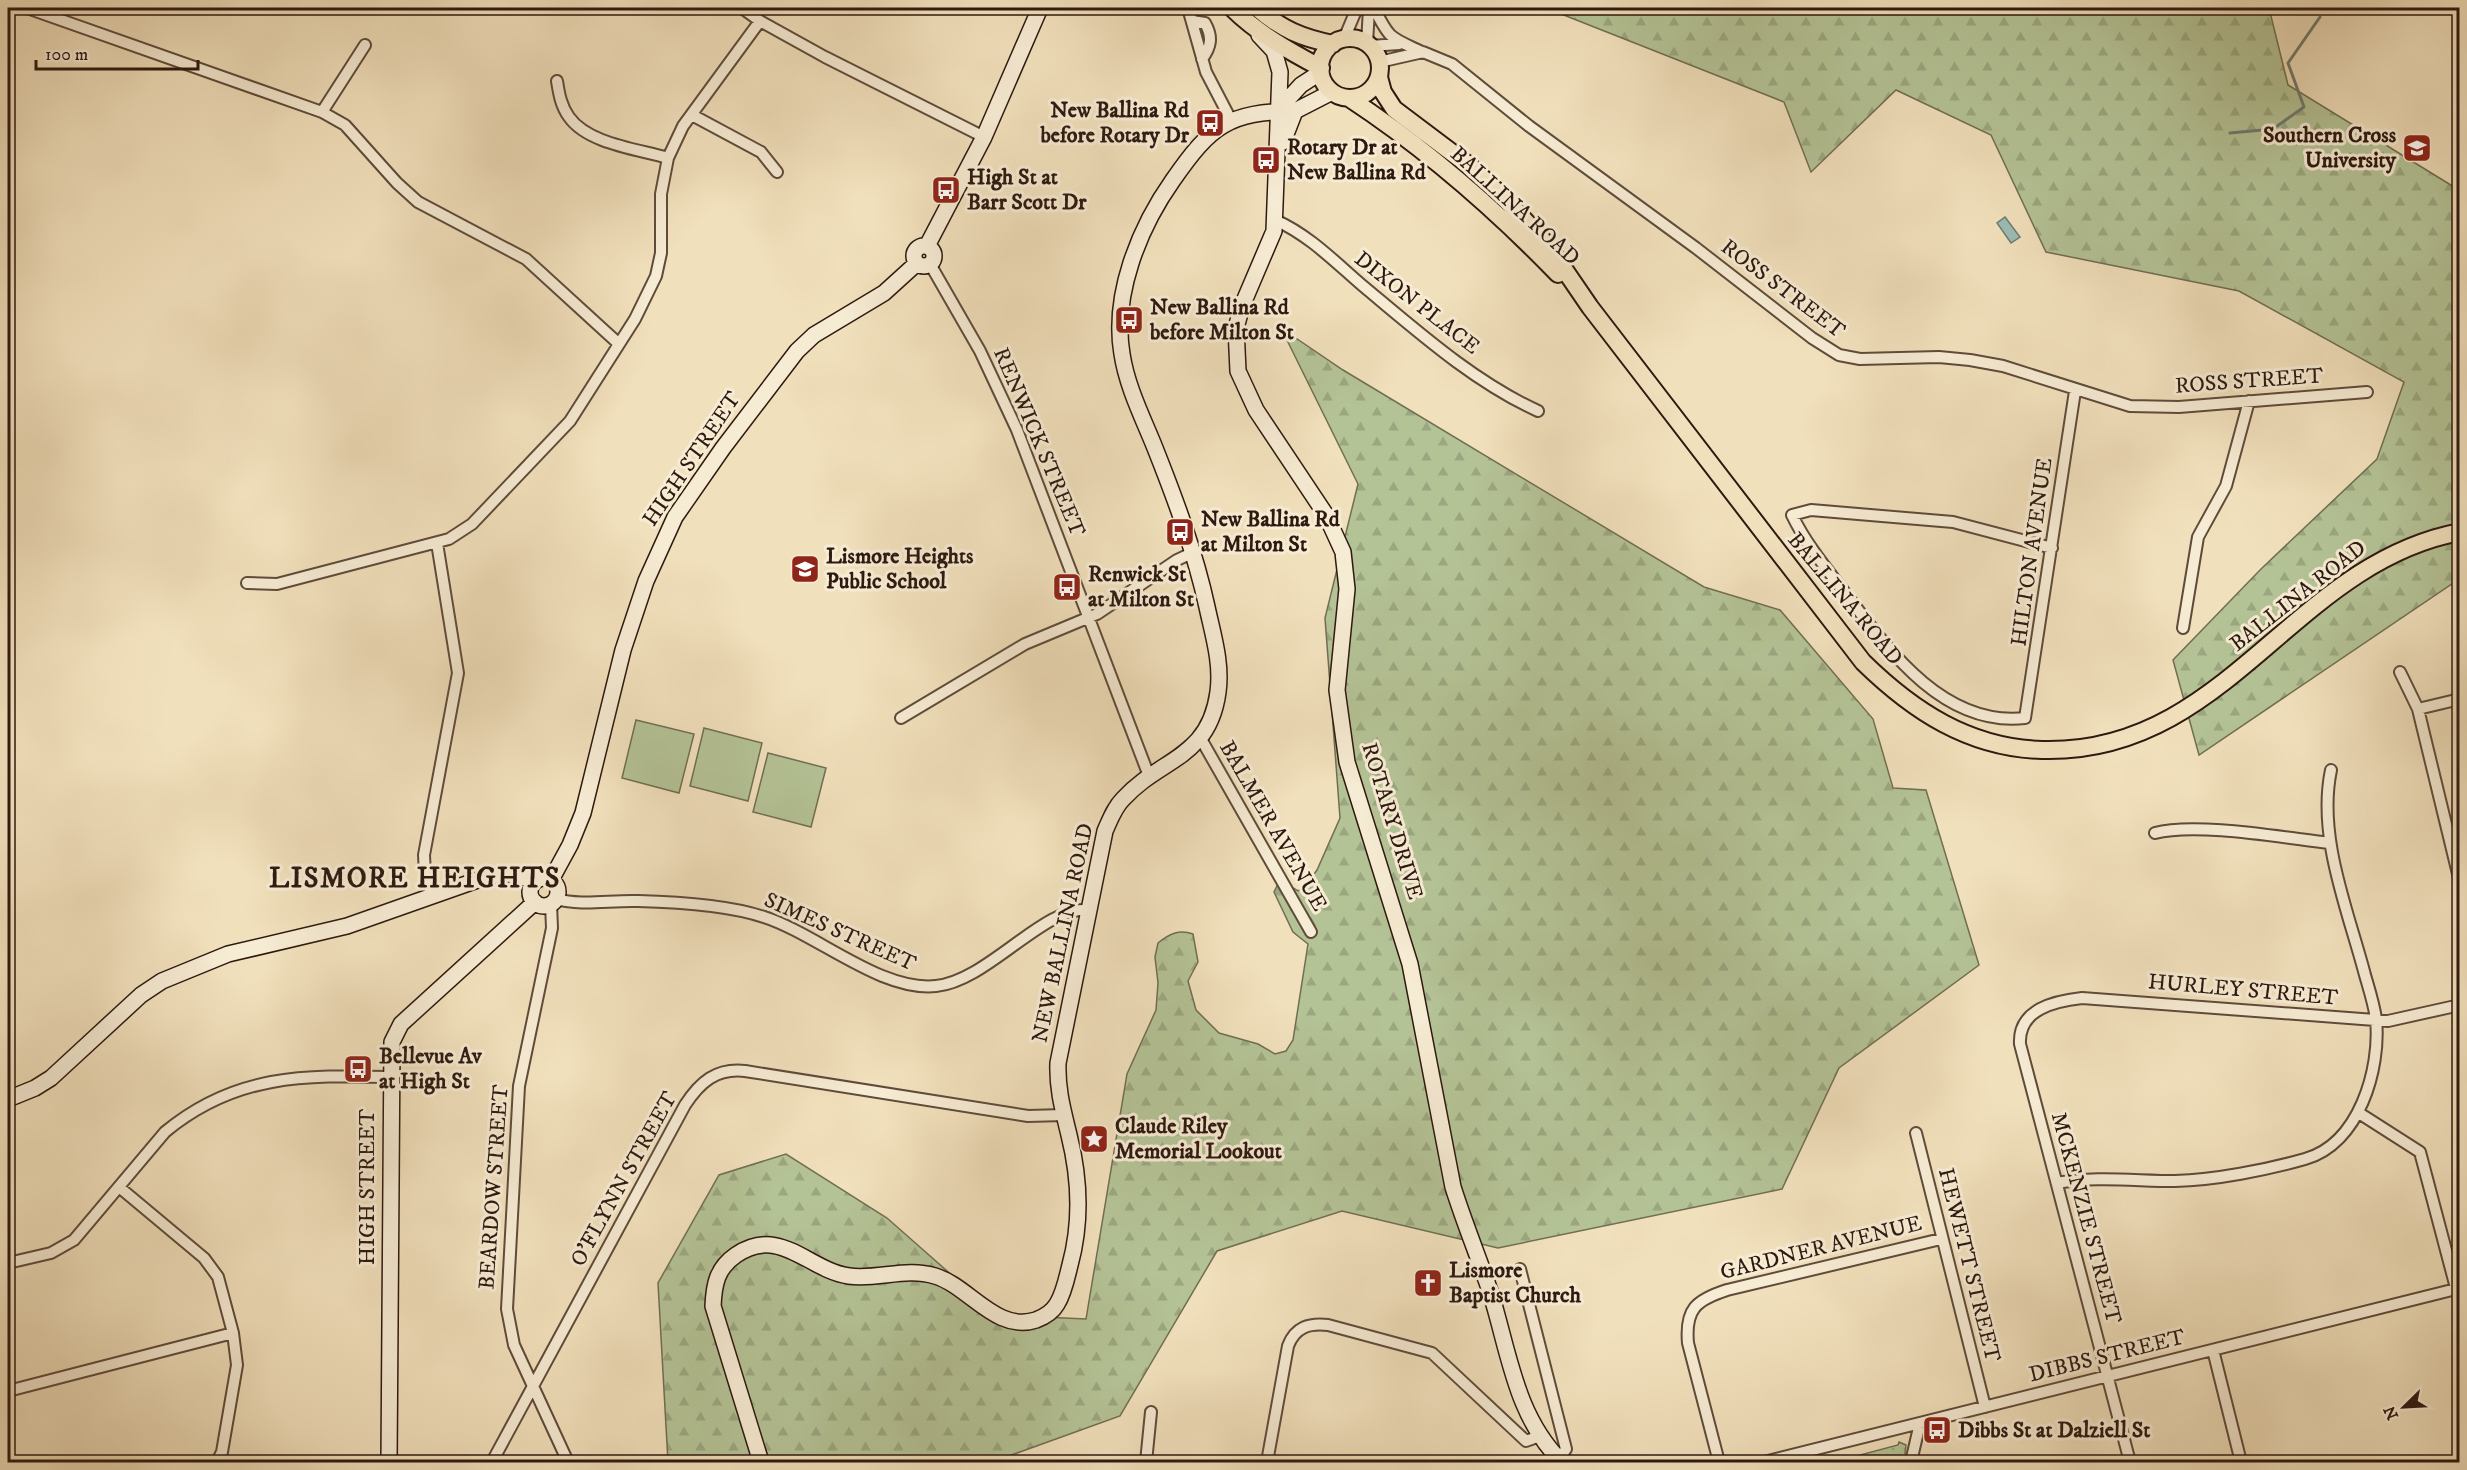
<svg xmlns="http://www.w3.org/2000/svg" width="2467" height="1470" font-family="'IM FELL DW Pica',serif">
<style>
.grass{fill:url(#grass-dots);stroke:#716e53;stroke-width:1.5}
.forest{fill:url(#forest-firs);stroke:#716e53;stroke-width:1.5}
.garden{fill:#b4c396;stroke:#716e53;stroke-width:1.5}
.water{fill:#9bbdb4;stroke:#6f7b72;stroke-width:1.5}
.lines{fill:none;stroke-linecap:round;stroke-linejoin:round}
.stream{stroke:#6f7b72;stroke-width:3}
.street-casing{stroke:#5f4b3b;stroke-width:14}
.secondary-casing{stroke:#2e1910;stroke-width:18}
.primary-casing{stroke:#2e1910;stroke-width:20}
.street{stroke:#f6ebd3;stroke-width:10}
.secondary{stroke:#f6ebd3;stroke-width:15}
.primary{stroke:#f1e0bc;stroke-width:16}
.labels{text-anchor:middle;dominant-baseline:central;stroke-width:6;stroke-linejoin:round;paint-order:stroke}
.poi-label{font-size:22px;font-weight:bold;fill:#2e1910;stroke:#f6ebd3;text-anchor:start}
.street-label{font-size:22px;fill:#2e1910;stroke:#f6ebd3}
.district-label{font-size:28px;font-weight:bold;letter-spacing:1.5px;fill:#2e1910;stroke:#f6ebd3}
</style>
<defs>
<pattern id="grass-dots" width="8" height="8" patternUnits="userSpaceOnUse" patternTransform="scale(1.5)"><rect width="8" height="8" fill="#b4c396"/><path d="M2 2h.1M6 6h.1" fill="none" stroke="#9ba780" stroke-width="1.8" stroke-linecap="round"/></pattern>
<pattern id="forest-firs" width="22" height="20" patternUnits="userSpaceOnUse" patternTransform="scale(1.5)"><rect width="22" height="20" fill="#b4c396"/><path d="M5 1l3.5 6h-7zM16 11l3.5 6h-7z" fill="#9ba780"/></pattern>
</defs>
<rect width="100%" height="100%" fill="#f1e0bc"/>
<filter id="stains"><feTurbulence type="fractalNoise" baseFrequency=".00333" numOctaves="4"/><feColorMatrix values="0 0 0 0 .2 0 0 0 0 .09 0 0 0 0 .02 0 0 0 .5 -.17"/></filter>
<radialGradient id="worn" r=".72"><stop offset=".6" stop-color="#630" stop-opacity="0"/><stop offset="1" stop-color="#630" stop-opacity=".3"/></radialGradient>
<path class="grass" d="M 1899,1442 L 1906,1445 L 1904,1462 L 1834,1462 L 1898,1445 Z"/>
<path class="forest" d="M 1546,8 L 2269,8 L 2288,85 L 2459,190 L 2459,579 L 2199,755 L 2173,660 L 2261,569 L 2377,459 L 2404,382 L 2239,291 L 2046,252 L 1991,135 L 1896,90 L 1811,172 L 1784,102 Z
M 1281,328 L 1343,370 L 1704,587 L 1780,610 L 1873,719 L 1893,788 L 1926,790 L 1979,965 L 1839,1068 L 1782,1189 L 1498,1248 L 1342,1211 L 1217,1251 L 1120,1416 L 992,1462 L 668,1462 L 658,1283 L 719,1175 L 786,1154 L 887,1218 L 997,1315 L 1086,1319 L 1127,1074 L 1156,1010 L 1158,983 L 1155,957 L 1158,943 C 1169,934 1179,929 1193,934 L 1198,962 L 1188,981 L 1196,1010 L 1219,1033 L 1258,1044 L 1275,1054 L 1286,1051 L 1293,1040 L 1308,944 L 1293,932 L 1274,892 L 1277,886 L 1290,886 L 1298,891 L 1304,888 L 1317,870 L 1340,818 L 1325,618 L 1358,484 Z"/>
<path class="garden" d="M 636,720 L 694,734 L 679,793 L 622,778 Z
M 704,728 L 762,743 L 748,801 L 690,786 Z
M 768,753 L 826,768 L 811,827 L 753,812 Z"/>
<path class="water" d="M 2005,217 L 2020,237 L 2011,243 L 1997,223 Z"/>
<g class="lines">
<path class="stream" d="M 2230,133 L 2273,129 L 2304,107 L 2288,63 L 2320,17"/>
<g class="street-casing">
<path id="street" d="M 27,8 L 322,112 L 345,125 L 397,183 L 418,202 L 526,259 L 619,344
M 742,8 L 760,21 L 825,57 L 984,137
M 1188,8 L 1206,72 L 1231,120
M 1374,8 C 1390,40 1390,37 1422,52
M 1192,21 L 1205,23 C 1213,37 1211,47 1202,59
M 1344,39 L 1357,8
M 1367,44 L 1369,8
M 1370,46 L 1399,44
M 1379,62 L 1423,52 L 1452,64 L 1529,126 L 1696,248 L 1812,338 L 1839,355 L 1860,359 L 1939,357 L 1970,360 L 2003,366 L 2130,406 L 2179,407 L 2367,392
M 557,81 C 559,94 561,106 569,117 C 588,144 638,149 668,158
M 322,112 L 365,45
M 692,115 L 761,152 L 777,172
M 1275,220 C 1309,235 1335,262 1363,286 C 1417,331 1474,382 1538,411
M 930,264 L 980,351 L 1017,430 L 1149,776
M 2052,548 L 1953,522 L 1811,510 L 1792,515 C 1806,544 1826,568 1846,594 C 1889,651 1944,727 2025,718 L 2075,391
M 247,583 L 277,584 L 449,539 L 472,524 L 570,421 L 635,319 L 656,276 L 661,253 L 661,194 L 668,158 L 683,126 L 760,21
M 2183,628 L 2198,537 L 2226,486 L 2249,401
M 2400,672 L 2418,709 L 2460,882
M 2418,709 L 2460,699
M 901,718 L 1025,644 L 1097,614 L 1177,560 L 1194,552
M 1201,739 L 1311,932
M 2155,833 C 2196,822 2285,838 2330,843
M 432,896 L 425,874 L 424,855 L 458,673 L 437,543
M 556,899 C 582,906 610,900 638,901 C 676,902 728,905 764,917 C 817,934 881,992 936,986 C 988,981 1044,905 1089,910
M 551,904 L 552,928 L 519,1086 L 507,1309 L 514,1345 L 568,1462
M 2359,1113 L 2420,1152 L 2456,1288
M 1916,1133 L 1985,1407
M 2057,1183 C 2095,1176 2136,1181 2175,1181 C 2215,1180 2266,1170 2305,1159 C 2359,1144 2381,1069 2376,1019 C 2374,1004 2369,989 2365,975 C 2348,910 2317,837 2331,770
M 119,1187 L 204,1258 L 218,1277 L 233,1333 L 237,1365 L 222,1452 L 217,1462
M 8,1263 L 51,1253 L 74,1240 L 165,1132 C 235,1074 304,1075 390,1077
M 1520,1269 L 1566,1449 L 1559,1459
M 2213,1350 L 2241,1462
M 8,1391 L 233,1333
M 492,1462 L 685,1105 C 700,1082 716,1068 745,1071 L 1028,1116 L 1064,1115
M 1146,1462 L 1151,1412
M 1267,1462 L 1288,1346 C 1295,1327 1309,1323 1328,1325 L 1432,1353 L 1526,1441 L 1540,1436
M 1719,1462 L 1688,1343 C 1685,1309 1696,1300 1727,1290 L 1941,1239
M 1764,1462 L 2460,1288
M 1911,1462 L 1920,1423
M 2130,1462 L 2020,1044 C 2018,1009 2055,1001 2082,998 L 2388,1021 L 2460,1005"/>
</g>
<g class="secondary-casing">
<path id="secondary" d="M 1259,35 L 1274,51 L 1280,72 L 1274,231 L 1242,306 L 1236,328 L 1238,371 L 1256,410 L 1326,515 L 1343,552 L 1347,589 L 1337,690 L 1347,762 L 1410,964 L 1453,1187 C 1464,1222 1478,1256 1490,1291 C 1509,1351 1515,1416 1562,1462
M 1277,111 L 1301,85 L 1321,72
M 1283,142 L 1295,111 L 1332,92
M 927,246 L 984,137 L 1040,8
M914 256a10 10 0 1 1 20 0a10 10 0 1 1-20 0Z
M530 892a14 14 0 1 1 28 0a14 14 0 1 1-28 0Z
M 551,880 L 570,845 L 583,813 L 623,650 L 646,581 L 675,517 L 723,448 L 797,351 L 814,335 L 884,293 L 917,263
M 8,1099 L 35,1088 L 51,1078 L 141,995 L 162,981 L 228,954 L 347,926 L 489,876 L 511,874 L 536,881
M 389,1462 L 392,1042 L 401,1024 L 535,902
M 761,1462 L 713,1306 C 714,1284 717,1268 736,1255 C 780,1225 808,1270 849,1276 C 878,1280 906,1267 935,1276 C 969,1286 996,1333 1036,1320 C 1044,1317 1053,1311 1057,1304 C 1064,1293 1067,1277 1070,1265 C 1082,1221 1080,1179 1069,1135 C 1063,1110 1057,1089 1058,1063 L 1105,831 C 1110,820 1114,808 1123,799 C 1160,758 1209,759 1218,692 C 1222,663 1213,635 1207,607 C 1195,552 1176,501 1155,448 C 1143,418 1127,387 1122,354 C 1112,295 1139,228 1173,180 C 1211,125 1229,112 1295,111"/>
</g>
<g class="primary-casing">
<path id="primary" d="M 1232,8 C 1257,33 1289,51 1321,68
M 1257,8 C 1281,29 1302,38 1333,44
M1320 68a30 30 0 1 1 60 0a30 30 0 1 1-60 0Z
M 1379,77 L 1383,92 L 1394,109 L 1471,167 L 1507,201 L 1549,247 L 1590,307 L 1863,662 C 1913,711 1969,748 2042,750 C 2227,755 2291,564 2460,532
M 1349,98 C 1425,148 1495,209 1558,274"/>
</g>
<use href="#street" class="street"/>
<use href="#secondary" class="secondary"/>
<use href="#primary" class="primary"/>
</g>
<defs>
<g id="bus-square" transform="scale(1.5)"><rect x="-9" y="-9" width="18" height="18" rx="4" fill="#8f2418" stroke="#f6ebd3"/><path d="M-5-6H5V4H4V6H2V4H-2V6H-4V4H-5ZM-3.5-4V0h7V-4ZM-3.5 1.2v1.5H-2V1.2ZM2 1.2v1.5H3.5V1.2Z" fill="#fff"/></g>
<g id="university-square" transform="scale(1.5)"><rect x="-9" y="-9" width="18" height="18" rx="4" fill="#8f2418" stroke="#f6ebd3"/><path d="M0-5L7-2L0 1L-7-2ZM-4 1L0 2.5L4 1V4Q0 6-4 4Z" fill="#fff"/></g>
<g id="school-square" transform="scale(1.5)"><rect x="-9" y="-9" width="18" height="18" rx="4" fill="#8f2418" stroke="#f6ebd3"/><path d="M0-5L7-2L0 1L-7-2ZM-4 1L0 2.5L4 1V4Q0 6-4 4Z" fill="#fff"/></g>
<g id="sight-square" transform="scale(1.5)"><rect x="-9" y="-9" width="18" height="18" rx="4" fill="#8f2418" stroke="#f6ebd3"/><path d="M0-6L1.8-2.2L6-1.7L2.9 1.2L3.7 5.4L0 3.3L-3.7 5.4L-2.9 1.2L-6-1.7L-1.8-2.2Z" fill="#fff"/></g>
<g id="church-square" transform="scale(1.5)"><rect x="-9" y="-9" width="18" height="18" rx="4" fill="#8f2418" stroke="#f6ebd3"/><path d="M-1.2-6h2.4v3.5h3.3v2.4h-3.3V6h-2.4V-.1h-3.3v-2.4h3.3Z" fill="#fff"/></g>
</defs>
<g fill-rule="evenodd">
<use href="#bus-square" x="1210" y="123"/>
<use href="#university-square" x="2417" y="148"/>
<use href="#bus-square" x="1266" y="160"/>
<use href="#bus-square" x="946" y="190"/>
<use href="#bus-square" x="1129" y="320"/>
<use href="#bus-square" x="1180" y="532"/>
<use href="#school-square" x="805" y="569"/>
<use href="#bus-square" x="1067" y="587"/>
<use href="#bus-square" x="358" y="1069"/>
<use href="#sight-square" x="1094" y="1139"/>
<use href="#church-square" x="1428" y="1283"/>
<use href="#bus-square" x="1937" y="1430"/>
</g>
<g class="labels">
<g class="poi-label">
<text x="1189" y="110" text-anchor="end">New Ballina Rd<tspan x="1189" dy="25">before Rotary Dr</tspan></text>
<text x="2396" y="135" text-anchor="end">Southern Cross<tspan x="2396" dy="25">University</tspan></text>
<text x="1287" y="147">Rotary Dr at<tspan x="1287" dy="25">New Ballina Rd</tspan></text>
<text x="967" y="177">High St at<tspan x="967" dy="25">Barr Scott Dr</tspan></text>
<text x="1150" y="307">New Ballina Rd<tspan x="1150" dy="25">before Milton St</tspan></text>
<text x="1201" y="519">New Ballina Rd<tspan x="1201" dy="25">at Milton St</tspan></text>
<text x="826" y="556">Lismore Heights<tspan x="826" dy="25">Public School</tspan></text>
<text x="1088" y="574">Renwick St<tspan x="1088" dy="25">at Milton St</tspan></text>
<text x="379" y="1056">Bellevue Av<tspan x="379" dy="25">at High St</tspan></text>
<text x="1115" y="1126">Claude Riley<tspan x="1115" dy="25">Memorial Lookout</tspan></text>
<text x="1449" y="1270">Lismore<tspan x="1449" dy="25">Baptist Church</tspan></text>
<text x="1958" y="1430">Dibbs St at Dalziell St</text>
</g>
<g class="street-label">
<text transform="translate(1515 206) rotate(42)">BALLINA ROAD</text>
<text transform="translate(1783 289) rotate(37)">ROSS STREET</text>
<text transform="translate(1417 303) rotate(38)">DIXON PLACE</text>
<text transform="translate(2249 381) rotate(-4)">ROSS STREET</text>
<text transform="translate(1039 442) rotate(67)">RENWICK STREET</text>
<text transform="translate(692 459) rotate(-56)">HIGH STREET</text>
<text transform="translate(2032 552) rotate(-82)">HILTON AVENUE</text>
<text transform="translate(2298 596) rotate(-38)">BALLINA ROAD</text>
<text transform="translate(1845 599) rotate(50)">BALLINA ROAD</text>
<text transform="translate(1392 821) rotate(73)">ROTARY DRIVE</text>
<text transform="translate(1273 826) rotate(60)">BALMER AVENUE</text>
<text transform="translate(840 932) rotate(24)">SIMES STREET</text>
<text transform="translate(1063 933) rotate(-78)">NEW BALLINA ROAD</text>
<text transform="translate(2243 990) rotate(5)">HURLEY STREET</text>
<text transform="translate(624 1179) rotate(-61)">O'FLYNN STREET</text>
<text transform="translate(367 1187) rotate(-90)">HIGH STREET</text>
<text transform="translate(494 1187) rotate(-86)">BEARDOW STREET</text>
<text transform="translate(2086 1218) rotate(75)">MCKENZIE STREET</text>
<text transform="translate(1821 1248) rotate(-14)">GARDNER AVENUE</text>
<text transform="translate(1969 1265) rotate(76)">HEWETT STREET</text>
<text transform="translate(2107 1356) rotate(-14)">DIBBS STREET</text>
</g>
<g class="district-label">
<text x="415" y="878">LISMORE HEIGHTS</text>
</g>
</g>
<rect width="2467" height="1470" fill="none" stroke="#f1e0bc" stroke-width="30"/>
<rect x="9" y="9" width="2449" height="1452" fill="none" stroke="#2e1910" stroke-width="3"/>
<rect x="15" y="15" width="2437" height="1440" fill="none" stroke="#2e1910" stroke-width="1.5"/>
<g transform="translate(2404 1407) rotate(246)" stroke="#f6ebd3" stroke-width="4.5" paint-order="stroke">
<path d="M0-4.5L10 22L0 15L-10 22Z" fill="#2e1910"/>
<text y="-9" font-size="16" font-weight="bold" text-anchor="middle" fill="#2e1910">N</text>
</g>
<path d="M36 60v9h162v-9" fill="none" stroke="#2e1910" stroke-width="3"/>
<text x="45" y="60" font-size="18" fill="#2e1910" stroke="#f6ebd3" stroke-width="4.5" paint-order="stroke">100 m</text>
<rect width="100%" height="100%" filter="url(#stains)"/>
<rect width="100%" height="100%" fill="url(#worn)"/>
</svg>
